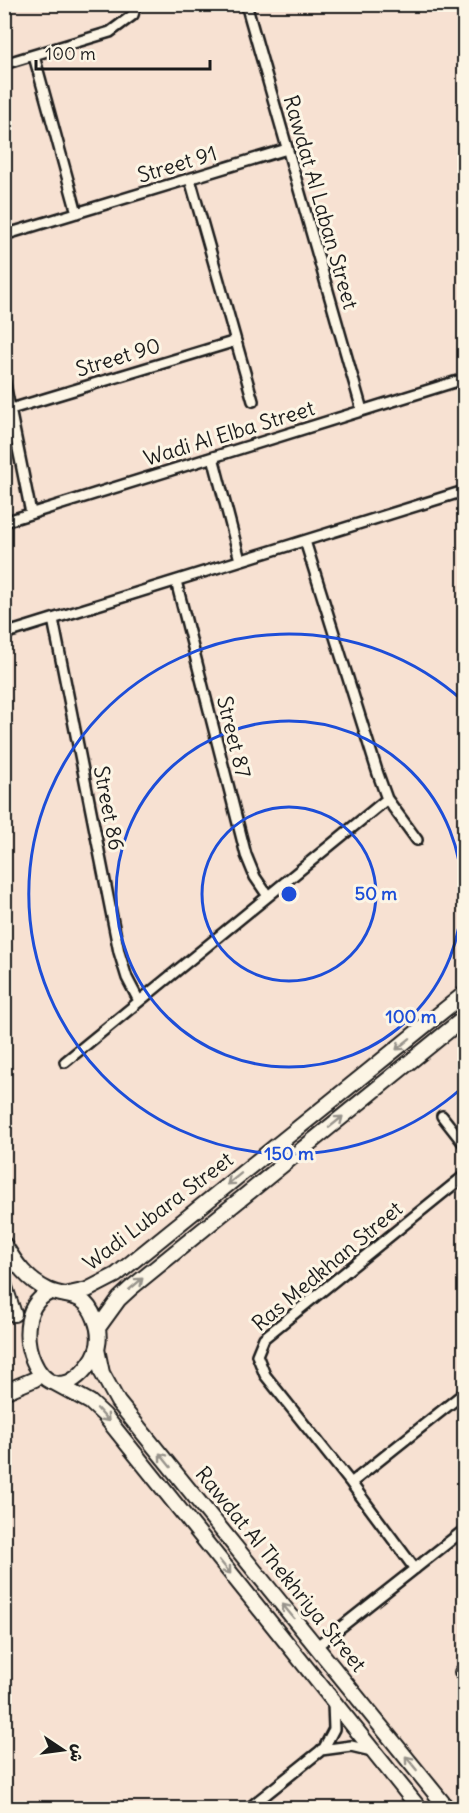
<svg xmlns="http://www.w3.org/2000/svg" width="469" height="1813" font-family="Delius,'Playpen Sans Arabic',sans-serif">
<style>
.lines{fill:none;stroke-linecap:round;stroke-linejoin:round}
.street-casing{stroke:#1c1c1c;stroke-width:14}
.secondary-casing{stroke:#1c1c1c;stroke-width:18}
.street{stroke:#fcf5e5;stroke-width:9}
.secondary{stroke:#fcf5e5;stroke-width:14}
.oneway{stroke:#97938b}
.ring{fill:none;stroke:#1d4ed8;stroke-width:3}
.labels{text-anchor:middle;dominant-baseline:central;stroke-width:6;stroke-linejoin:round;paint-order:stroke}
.street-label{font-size:21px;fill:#1c1c1c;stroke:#fcf5e5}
.centre{fill:#1d4ed8;stroke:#fcf5e5;stroke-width:3}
.ring-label{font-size:18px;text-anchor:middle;font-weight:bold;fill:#1d4ed8;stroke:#fcf5e5;stroke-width:6;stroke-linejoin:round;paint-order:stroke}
</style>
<rect width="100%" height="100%" fill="#f7e1d2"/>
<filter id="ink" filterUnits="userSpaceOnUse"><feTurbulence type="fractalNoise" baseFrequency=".0167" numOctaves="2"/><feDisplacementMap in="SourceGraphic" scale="12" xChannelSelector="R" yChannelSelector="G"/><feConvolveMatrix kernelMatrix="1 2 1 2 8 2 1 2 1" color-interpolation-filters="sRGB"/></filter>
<g filter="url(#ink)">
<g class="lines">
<g class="street-casing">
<path id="street" d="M 246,4 L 362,410
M 34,56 L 77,213
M 4,64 L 110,32 L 133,15 L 136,4
M 190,179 L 253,401
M 4,235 L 287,149
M 4,379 L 31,513
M 11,409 L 236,341
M 213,457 L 240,560
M 4,522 L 464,379
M 305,541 L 378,774 L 387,799 L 417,840
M 176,581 L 246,855 L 255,877 L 268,896
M 53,619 L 119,952 L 127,978 L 139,1001
M 4,634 L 464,491
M 65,1062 L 387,799
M 442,1116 L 464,1144
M 351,1483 L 464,1393
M 415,1569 L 351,1483 L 265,1375 L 257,1355 L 264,1338 L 464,1176
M 317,1646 L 464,1530
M 460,1672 L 464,1668
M 321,1750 L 351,1746 L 372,1751
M 249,1808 L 324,1748 L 334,1729 L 333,1703"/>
</g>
<g class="secondary-casing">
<path id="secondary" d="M 4,1244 C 16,1264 27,1280 48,1290 C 67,1299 84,1290 95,1319 C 101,1334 100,1350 90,1363 C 41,1431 0,1311 51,1292
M 4,1284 L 14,1314
M 69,1294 L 87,1290 L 116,1275 L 464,994
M 98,1328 L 119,1299 L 131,1288 L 464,1018
M 97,1349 L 102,1373 L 118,1402 L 447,1808
M 55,1383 L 90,1402 L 104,1415 L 419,1808
M 4,1392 L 35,1379"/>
</g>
<use href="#street" class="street"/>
<use href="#secondary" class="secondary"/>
</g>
<defs><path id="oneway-shaft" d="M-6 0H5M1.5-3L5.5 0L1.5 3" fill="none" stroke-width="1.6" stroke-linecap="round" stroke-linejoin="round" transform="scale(1.5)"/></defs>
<g class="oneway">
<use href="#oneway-shaft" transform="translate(403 1044) rotate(141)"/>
<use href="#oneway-shaft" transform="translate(336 1122) rotate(-39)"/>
<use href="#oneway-shaft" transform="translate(234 1179) rotate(141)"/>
<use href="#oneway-shaft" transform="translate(136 1284) rotate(-40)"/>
<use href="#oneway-shaft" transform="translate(103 1415) rotate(48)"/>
<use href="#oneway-shaft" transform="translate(165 1460) rotate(-129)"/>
<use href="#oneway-shaft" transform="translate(225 1567) rotate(51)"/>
<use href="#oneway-shaft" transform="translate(288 1611) rotate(-129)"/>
<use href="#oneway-shaft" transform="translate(411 1763) rotate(-129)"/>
</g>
</g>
<g class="ring">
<circle cx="289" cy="894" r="87"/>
<circle cx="289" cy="894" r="173"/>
<path d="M463 1087A260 260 0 1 1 463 701"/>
</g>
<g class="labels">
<g class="street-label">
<text transform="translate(177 164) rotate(-17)">Street 91</text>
<text transform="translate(321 202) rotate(74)">Rawdat Al Laban Street</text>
<text transform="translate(118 357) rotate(-17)">Street 90</text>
<text transform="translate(229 433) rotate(-17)">Wadi Al Elba Street</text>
<text transform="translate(234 737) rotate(76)">Street 87</text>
<text transform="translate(109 808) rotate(79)">Street 86</text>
<text transform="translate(158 1211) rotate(-37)">Wadi Lubara Street</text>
<text transform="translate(327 1266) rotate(-40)">Ras Medkhan Street</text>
<text transform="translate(281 1569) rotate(51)">Rawdat Al Thekhriya Street</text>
</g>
</g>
<circle cx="289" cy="894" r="9" class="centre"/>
<g class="ring-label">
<text x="376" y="900">50 m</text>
<text x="411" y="1023">100 m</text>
<text x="289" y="1160">150 m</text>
</g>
<rect width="469" height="1813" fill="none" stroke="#fcf5e5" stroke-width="24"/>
<rect x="12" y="12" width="445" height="1789" fill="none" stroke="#1c1c1c" stroke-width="2" filter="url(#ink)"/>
<g transform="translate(63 1750) rotate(103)" stroke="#fcf5e5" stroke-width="4.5" paint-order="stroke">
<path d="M0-4.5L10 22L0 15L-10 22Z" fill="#1c1c1c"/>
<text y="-9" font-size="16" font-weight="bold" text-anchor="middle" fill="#1c1c1c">ش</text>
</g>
<path d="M36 60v9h174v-9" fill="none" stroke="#1c1c1c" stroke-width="3"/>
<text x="45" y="60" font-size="18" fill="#1c1c1c" stroke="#fcf5e5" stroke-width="4.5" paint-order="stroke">100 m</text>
</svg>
